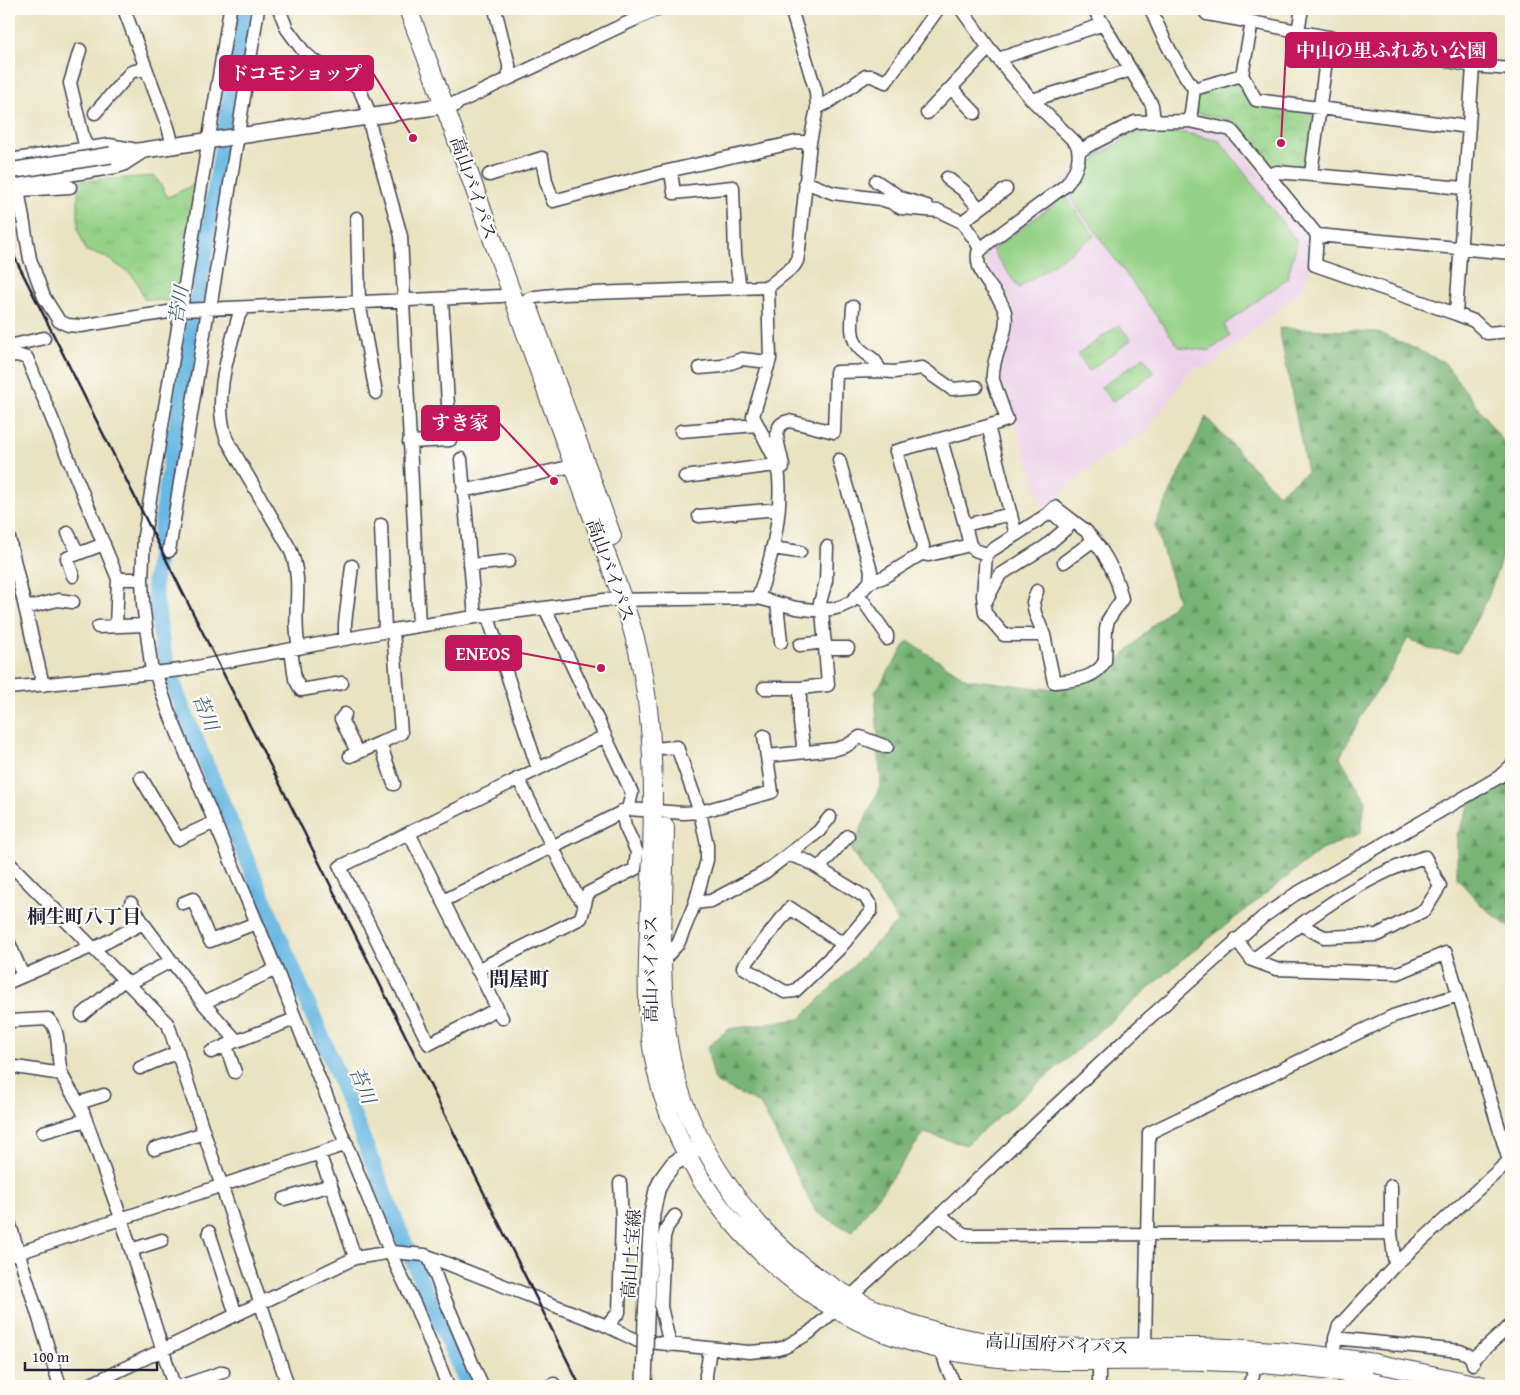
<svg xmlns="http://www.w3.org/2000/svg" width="1520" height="1395" font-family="'Gentium Book Plus','Noto Serif JP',serif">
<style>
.built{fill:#ecd1ea}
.grass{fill:url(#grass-tufts);stroke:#5c7a61}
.forest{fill:url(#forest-firs);stroke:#4d6b58}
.park{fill:url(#park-crowns);stroke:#5c7a61}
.garden{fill:#95d287;stroke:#5c7a61}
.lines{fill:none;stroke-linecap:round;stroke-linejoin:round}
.river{stroke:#68b8e3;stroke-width:16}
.minor-casing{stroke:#403f4f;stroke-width:15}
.major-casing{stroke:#403f4f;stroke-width:18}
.highway-casing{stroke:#403f4f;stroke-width:20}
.minor{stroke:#fff;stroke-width:12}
.major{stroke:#fff;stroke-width:15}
.highway{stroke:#fff;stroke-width:18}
.rail{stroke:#22223b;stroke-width:2.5}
.major-bridge-casing{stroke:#403f4f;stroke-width:18;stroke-linecap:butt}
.highway-bridge-casing{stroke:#403f4f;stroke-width:20;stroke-linecap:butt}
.major-bridge{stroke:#fff;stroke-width:15}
.highway-bridge{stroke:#fff;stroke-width:18}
.labels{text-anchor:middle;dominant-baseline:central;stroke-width:4.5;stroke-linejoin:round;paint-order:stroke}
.street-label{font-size:18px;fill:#22223b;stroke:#fdfcf7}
.water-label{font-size:19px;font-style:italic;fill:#3e5e7e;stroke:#fdfcf7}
.neighbourhood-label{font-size:19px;font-weight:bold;fill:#22223b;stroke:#fdfcf7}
.quarter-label{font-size:20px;font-weight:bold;fill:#22223b;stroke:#fdfcf7}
.leader{fill:none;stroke:#c2185b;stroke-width:2}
.callout-dot{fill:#c2185b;stroke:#fdfcf7;stroke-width:2}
.callout{fill:#c2185b;stroke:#c2185b;stroke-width:2}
.callout-label{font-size:19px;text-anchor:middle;font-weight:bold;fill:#fff}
</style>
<defs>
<pattern id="grass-tufts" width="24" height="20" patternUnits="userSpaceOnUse" patternTransform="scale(1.25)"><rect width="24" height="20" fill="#95d287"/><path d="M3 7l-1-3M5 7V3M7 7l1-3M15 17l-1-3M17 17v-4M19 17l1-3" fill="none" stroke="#80b475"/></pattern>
<pattern id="forest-firs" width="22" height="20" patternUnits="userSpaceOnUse" patternTransform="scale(1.25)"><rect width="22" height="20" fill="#78b474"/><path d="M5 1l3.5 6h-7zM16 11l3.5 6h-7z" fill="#629260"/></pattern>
<pattern id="park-crowns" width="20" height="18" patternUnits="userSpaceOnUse" patternTransform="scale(1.25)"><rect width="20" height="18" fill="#95d287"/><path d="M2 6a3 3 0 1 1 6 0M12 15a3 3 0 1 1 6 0" fill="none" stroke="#80b475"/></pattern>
</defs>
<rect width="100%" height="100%" fill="#fdfcf7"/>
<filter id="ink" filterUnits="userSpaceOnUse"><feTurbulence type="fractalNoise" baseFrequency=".02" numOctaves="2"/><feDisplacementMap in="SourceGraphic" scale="10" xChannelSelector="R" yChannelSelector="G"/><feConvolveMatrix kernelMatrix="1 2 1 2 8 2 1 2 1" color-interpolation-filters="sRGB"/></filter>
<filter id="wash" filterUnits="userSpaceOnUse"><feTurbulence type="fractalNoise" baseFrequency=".0096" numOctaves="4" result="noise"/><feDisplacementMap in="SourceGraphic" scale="20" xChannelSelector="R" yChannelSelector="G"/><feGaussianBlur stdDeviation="1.12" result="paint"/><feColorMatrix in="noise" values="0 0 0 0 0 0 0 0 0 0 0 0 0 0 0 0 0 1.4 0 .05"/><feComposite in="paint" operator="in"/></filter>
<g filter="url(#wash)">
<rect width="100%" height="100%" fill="#e9e3c1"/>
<path class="built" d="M 1185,126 L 1229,136 L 1312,238 L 1311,266 L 1300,292 L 1209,367 L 1192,367 L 1166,405 L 1143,434 L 1097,462 L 1059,495 L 1045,512 L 1001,382 L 1000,365 L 1012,335 L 1014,320 L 1013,309 L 1007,294 L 991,275 L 986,262 L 988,250 L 1084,162 L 1090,152 L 1134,129 L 1185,129 Z"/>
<path class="grass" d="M 155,176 L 168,197 L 198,183 L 179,302 L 144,299 L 138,284 L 131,274 L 102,255 L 86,251 L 78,230 L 78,181 Z
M 1119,325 L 1131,340 L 1089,371 L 1078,354 Z
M 1144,357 L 1154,373 L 1112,402 L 1101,387 Z"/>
<path class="forest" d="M 1279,328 L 1377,332 L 1444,362 L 1511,452 L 1511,560 L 1503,553 L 1488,598 L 1458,653 L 1428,649 L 1408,638 L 1390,672 L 1367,705 L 1340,757 L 1365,800 L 1361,833 L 1321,850 L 1187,956 L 966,1145 L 924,1133 L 852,1232 L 816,1212 L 760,1104 L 715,1082 L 707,1047 L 729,1029 L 800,1019 L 898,921 L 851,850 L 881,785 L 875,692 L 908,641 L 967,679 L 1046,689 L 1101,678 L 1178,600 L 1155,525 L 1206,417 L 1278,494 L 1307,472 Z
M 1511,778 L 1511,929 L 1481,905 L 1457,878 L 1457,835 L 1471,802 Z"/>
<path class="park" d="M 1237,80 L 1241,83 L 1254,104 L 1310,112 L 1314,115 L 1308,168 L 1304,170 L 1273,166 L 1268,163 L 1234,122 L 1198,113 L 1195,110 L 1198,94 Z"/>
<path class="garden" d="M 1137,132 L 1186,133 L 1220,141 L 1297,242 L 1287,279 L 1224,325 L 1230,336 L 1209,351 L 1179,347 L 1070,197 L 1098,155 Z
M 1065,196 L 1094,236 L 1019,288 L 992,250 Z"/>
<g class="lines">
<path class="river" d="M 245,9 L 167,485 L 154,586 L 163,650 L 181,705 L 322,1037 L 404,1241 L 468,1386"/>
</g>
</g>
<g filter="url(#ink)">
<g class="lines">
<g class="minor-casing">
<path id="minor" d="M 124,9 L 168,127 L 173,146
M 279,9 L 287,29 L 304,52 L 313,60 L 359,88 L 367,107 L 371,129 L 401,236 L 404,300
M 495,9 L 509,65 L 509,78
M 961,9 L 989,48 L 1032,100 L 1076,143 C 1083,157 1075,174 1066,185 L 988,243 L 978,253 C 975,278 999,290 1005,312 C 1010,335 991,355 993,380 L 1007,420 L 988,426
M 1094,9 L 1152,105 L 1154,120
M 1151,9 C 1163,40 1175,61 1194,89
M 1203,9 L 1207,14 L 1252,22
M 1298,31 L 1302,9
M 80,50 L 70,83 L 84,141 L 89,148
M 998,59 L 1104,24
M 1473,66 L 1511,69
M 1242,75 L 1256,100 L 1469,127
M 951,88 L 975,113
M 1032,100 L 1131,70
M 455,104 L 657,9
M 817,108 L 827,103 L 866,76 L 872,76 L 886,82 L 938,9
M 95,113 L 131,72 L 146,68
M 927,113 L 989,48
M 1079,152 L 1086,147 L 1135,122 L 1190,121 L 1231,130 L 1317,235 L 1315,265 L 1456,314 L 1473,66 L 1252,22 L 1242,75 L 1194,89 L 1190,121
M 9,160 L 109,145 L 132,149
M 9,170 L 19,195 L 30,259 L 44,297 L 59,321 L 68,325 L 80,326 L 181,310 L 501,296 L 511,294
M 671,171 L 674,193 L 733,187 L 735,255 L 740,288
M 1311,174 L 1329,37
M 489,175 L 542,158 L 546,181 L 553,201 L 659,173 L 796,142 L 810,142
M 1268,175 L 1277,172 L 1464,188
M 947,178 L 963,190 L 979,208
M 876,181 L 901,198 L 927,206
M 805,182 L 833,193 L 880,199 L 890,202 L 901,208 L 939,211 L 962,222 L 977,243 L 980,250
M 15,184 L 116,167 L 123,165 L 146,150
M 20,190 L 70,187
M 357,218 L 359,302 L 376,393
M 962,222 L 1006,189
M 1317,235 L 1511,253
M 526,300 L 535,297 L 563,294 L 768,287 L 794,266 L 797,261 L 799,250 L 810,142 L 817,108 L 816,92 L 791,9
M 403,301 L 419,626
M 244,308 L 239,315 C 228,353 212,403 227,440 L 290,549 C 305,584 291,613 299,648
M 210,309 L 258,9
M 1456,314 L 1474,321 L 1487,333 L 1511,331
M 9,346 L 44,338
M 9,356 L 17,355 L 27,358 L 118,579 L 142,579
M 700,368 L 722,366 L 742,359 L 769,362
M 880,371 L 894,372 L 922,368 L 952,389 L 976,387
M 681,431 L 757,425
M 941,439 L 965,525
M 409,442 L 450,440 L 442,299
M 461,459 L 475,617
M 839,460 L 871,571 L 870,582
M 783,467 C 782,452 767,425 789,421 L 834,432 L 836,372 L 880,371 C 875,357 871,359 861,350 C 849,339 852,322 853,307
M 685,477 L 775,465
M 463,491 L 573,466
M 699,516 L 778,509
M 381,525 L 385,631
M 68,533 L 78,553
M 9,538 L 43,685
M 970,545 L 965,525 L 1011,514
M 772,548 L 800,552
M 169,551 L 208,309
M 921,554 L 929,555 L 970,545 L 975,550 L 986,554 L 1048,514 L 1055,507 L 1086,531 L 1094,540
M 986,554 L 983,596 L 985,613 L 1004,635 L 1044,635
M 470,565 L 509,561
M 73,576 L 67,558 L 104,544
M 1037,591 L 1033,602 L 1035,613 L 1044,635 L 1054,682 C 1073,680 1095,680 1105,661 L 1106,629 L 1108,620 L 1122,599 C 1117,577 1108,558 1094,540 L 1064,562
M 856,597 L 864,602 L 887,635 L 887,639
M 758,598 C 771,562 782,516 779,478 C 779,471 775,466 775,459 L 753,416 L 770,359 L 768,287
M 777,603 L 781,642
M 984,605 L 1000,575 L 1046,546 L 1068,527 L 1056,516
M 25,608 L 58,600 L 73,602
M 545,608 L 632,793 L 628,809
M 818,610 L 826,581 L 827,547
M 488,617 L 538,769
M 116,626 L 118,579
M 98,627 L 144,625
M 393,630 L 401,733 L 380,743 L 394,784
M 345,639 L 345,623 L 352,566
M 800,645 L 825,642
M 826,648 L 848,648
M 291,650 L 295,679 L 301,690 L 342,683
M 152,672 L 143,604 L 142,579 L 144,536 L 230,9
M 155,672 L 168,710 L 276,969 L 308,1051 L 394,1261 L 415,1305 L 448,1386
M 9,688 L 181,670 L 393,630 L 468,618 L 604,600 L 758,598 L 796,608 L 813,610 L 832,609 L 840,607 L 851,602 L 870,582 L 884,577 L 921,554 L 923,546 L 896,451 L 988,426 L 1016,535
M 764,688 L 800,688
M 345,714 L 341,719 L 357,752
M 802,751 L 803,744 L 800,723 L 800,688 L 828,685 L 822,610
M 350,756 L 380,743
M 767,756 L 836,749 L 846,746 L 860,737 L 887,747
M 141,778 L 178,839 L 215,822
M 518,778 L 575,892 L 585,905
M 409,833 L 502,1018
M 790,855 L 807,861 L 865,897 L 871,906 L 871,911 L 839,949 L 795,991 L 785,992 L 743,967 L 790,908 L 837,940 L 846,941
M 9,863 L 168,1024 L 288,1386
M 819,868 L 848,836
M 443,901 L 628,809 L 683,813 L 700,812 L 772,792 L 764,736
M 131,903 L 143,923
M 183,903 L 193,899 L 210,941 L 256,923
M 695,903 L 711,901 L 764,873 L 819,831 L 830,817
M 1236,939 L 1252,960 L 1276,969 L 1398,973 L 1446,953 L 1509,1161
M 9,943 L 23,976
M 93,949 L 143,923 L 203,1003 L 237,1041 L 295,1019
M 1252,960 C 1306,921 1360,876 1425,857 L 1440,886 L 1425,910 L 1377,935 L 1324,937 L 1301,925
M 662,961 L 678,944 L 695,903 L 707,860 L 707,845 L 700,812 L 677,747 L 663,748
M 477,970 L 581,918 L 588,893 L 635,869 L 637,852 L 625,826 L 622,811
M 9,982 L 91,947
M 128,984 L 171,961
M 203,1003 L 276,969
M 497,1009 L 429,1044 L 340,867 L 605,736
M 82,1015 L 124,980
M 9,1021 L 48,1019 C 63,1032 55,1057 62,1075 C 67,1087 77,1099 83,1112 L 121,1218 L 174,1386
M 226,1046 L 235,1072
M 211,1052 L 232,1043
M 9,1066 L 62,1074
M 140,1068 L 178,1052
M 79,1103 L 104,1095
M 43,1132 L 86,1120
M 154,1149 L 204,1133
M 319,1154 L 331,1185 L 355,1258
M 1391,1186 L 1391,1233 L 1395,1265
M 284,1199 L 331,1185
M 940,1215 L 963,1234 L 971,1235 L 1391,1233
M 9,1222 L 60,1386
M 209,1232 L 236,1315
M 131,1250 L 162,1240
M 9,1256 L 347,1144
M 429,1257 L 441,1290 L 482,1386
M 607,1326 L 619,1312 L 622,1219 L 620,1183
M 1335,1338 L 1460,1351 C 1468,1354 1472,1356 1473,1364
M 670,1345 L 661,1307 L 664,1237 L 667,1227 L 675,1216
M 1145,1347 L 1149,1133 L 1393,1016 L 1458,995
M 942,1350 L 946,1365 L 955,1386
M 1334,1357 L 1335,1338 L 1339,1326 L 1395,1265 L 1511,1159
M 1473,1359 L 1511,1325
M 1099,1361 L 1099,1386
M 87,1386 L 355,1258 L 392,1252 L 425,1255 L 607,1326 L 638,1341 L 749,1352 L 774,1350 L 785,1347 L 809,1333 L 850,1297 L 940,1215 L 1140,1026 L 1263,917 L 1294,895 L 1465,797 L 1499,777 L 1511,766
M 181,1386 L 223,1372
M 549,1386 L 554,1384
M 706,1386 L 706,1375 L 710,1349
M 1248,1386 L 1253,1376 L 1253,1363"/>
</g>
<g class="major-casing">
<path id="major" d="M 111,155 L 455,104
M 646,1318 L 652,1214 L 657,1190 L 662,1179 L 673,1164 L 697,1148"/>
</g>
<g class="highway-casing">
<path id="highway" d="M 408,9 C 458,137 502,268 549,398 C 566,445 583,492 601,540 C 612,571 625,603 634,635 C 658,723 654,815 650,906 C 648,953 645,1000 652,1047 C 661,1109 689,1171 730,1219 C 770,1267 816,1303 873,1328 C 977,1373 1092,1358 1202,1361 C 1276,1363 1349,1371 1422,1386
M 530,311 L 612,536
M 665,827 C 664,901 657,975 669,1048 C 685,1140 752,1237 831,1286 C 882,1318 944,1338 1004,1344 C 1068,1351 1133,1346 1197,1347 C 1257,1348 1316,1354 1374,1363"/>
</g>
<use href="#minor" class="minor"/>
<use href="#major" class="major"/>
<use href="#highway" class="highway"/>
<path class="rail" d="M 9,246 L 218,663 L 289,802 L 580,1386"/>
<g class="major-bridge-casing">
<path id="major-bridge" d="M 9,171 L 111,155
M 644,1386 L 646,1318"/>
</g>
<g class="highway-bridge-casing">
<path id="highway-bridge" d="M 1374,1363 L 1484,1386"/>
</g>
<use href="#major-bridge" class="major-bridge"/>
<use href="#highway-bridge" class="highway-bridge"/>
</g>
</g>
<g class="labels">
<g class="street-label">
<text transform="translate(474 188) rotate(71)">高山バイパス</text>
<text transform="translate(611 570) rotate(70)">高山バイパス</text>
<text transform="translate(650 969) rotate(-90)">高山バイパス</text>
<text transform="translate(631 1254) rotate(-86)">高山上宝線</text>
<text transform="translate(1057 1344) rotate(3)">高山国府バイパス</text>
</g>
<g class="water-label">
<text transform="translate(178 305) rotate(-81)">苔川</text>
<text transform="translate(206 712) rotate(68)">苔川</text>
<text transform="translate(363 1085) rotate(67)">苔川</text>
</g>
<g class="neighbourhood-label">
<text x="84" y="916">桐生町八丁目</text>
</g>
<g class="quarter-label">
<text x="519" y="978">問屋町</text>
</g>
</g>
<path class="leader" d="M1281 143L1286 50M413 138L373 73M554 481L499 423M601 668L521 653"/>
<g class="callout-dot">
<circle cx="1281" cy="143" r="5"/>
<circle cx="413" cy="138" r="5"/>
<circle cx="554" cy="481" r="5"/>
<circle cx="601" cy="668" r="5"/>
</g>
<g class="callout">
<rect x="1286" y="33" width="210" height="34" rx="5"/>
<rect x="220" y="56" width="153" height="34" rx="5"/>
<rect x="422" y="406" width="77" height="34" rx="5"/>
<rect x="446" y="636" width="75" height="34" rx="5"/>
</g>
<g class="callout-label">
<text x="1391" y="57">中山の里ふれあい公園</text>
<text x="296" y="80">ドコモショップ</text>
<text x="460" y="429">すき家</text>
<text x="483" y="660">ENEOS</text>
</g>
<rect width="1520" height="1395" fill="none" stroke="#fdfcf7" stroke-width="30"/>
<path d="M25 1362v8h132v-8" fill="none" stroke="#22223b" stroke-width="2.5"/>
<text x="32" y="1362" font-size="15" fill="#22223b" stroke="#fdfcf7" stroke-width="4" paint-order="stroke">100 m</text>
</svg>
